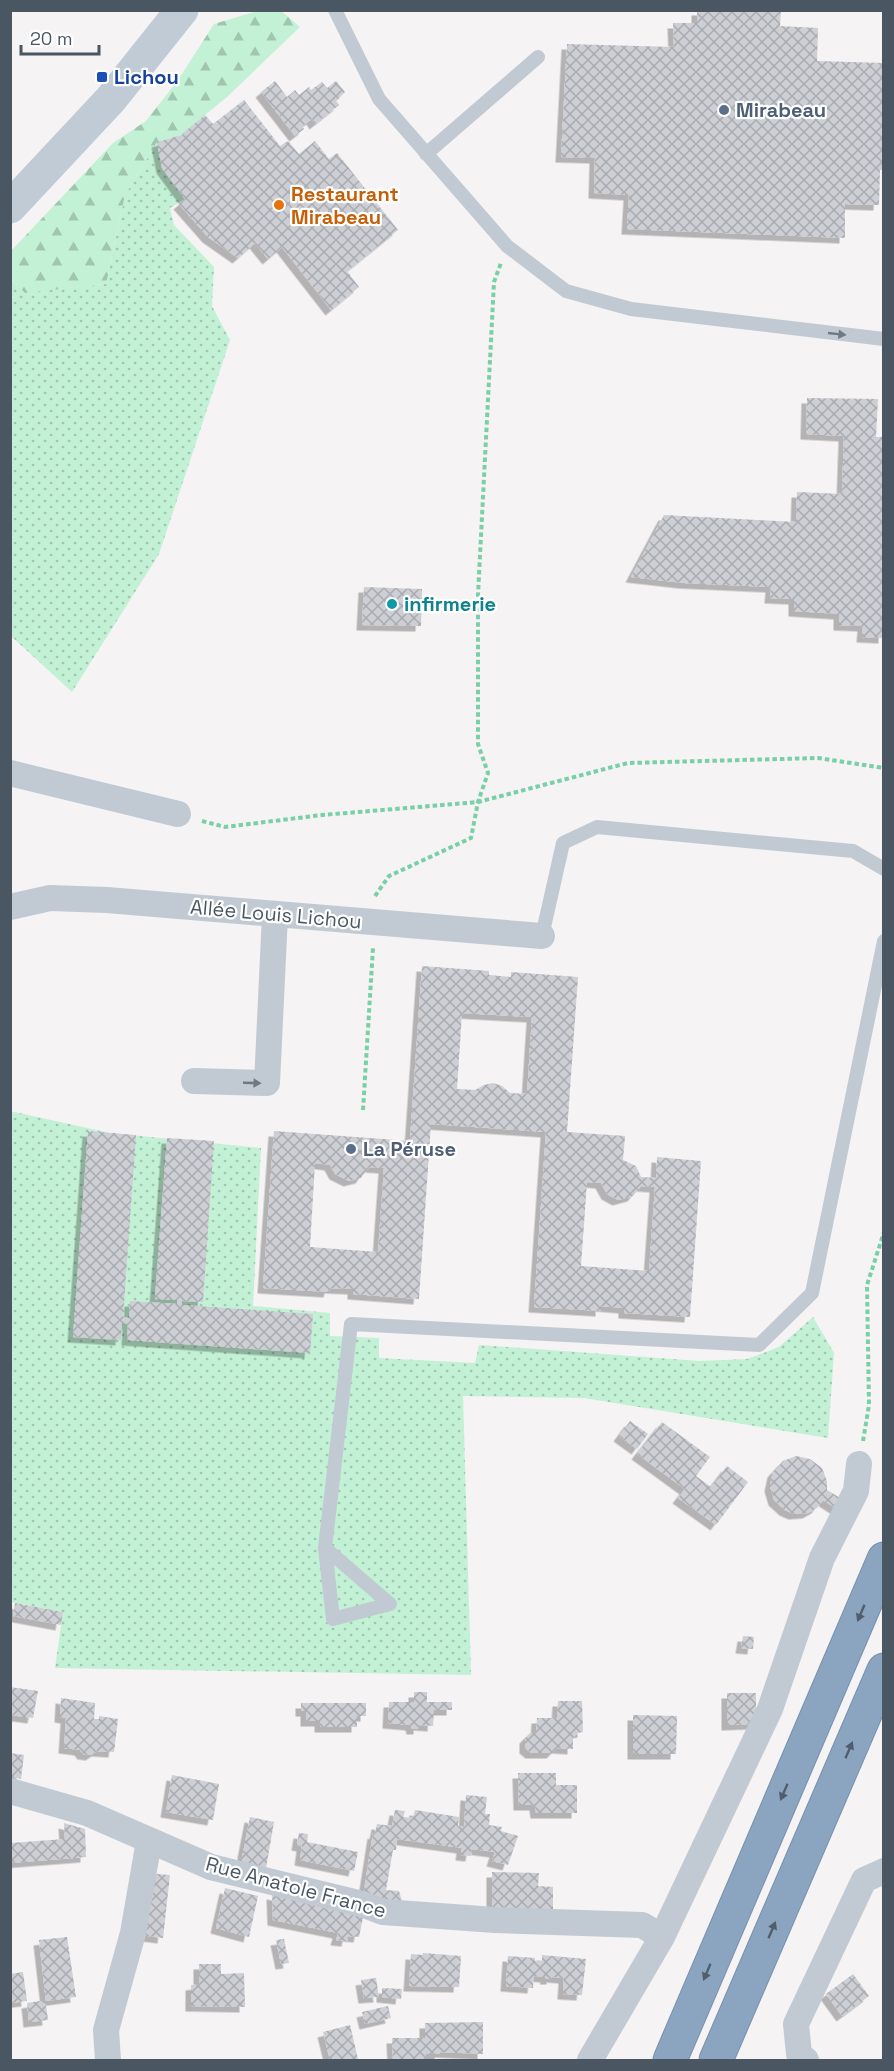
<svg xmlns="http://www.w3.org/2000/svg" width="894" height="2071" font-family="'Space Grotesk',sans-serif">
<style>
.grass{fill:url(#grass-dots)}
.forest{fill:url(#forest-firs)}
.building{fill:url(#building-cross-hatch);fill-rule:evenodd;filter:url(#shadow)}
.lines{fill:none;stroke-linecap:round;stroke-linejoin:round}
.highway-casing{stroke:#7690ad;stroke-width:35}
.path{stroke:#7ad0a6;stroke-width:4;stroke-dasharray:4.5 3;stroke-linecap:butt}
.lane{stroke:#c1cad2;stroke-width:14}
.street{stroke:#c1cad2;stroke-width:26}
.secondary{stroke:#c1cbd6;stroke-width:33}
.highway{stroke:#8ba5c1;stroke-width:33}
.oneway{fill:#6e7983}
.oneway2{fill:#505e6b}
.transit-dot{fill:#1a4fb4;stroke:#fff;stroke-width:2}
.service-dot{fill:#5c6f8a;stroke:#fff;stroke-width:2}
.food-dot{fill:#e8710a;stroke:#fff;stroke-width:2}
.culture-dot{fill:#0f9aa8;stroke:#fff;stroke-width:2}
.labels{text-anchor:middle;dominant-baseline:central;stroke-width:4.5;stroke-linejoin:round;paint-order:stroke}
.transit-label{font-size:20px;font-weight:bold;fill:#164399;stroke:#fff;text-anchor:start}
.service-label{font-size:20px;font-weight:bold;fill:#4e5e75;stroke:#fff;text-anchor:start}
.food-label{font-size:20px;font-weight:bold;fill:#c56008;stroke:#fff;text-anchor:start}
.culture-label{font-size:20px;font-weight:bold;fill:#0d838f;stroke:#fff;text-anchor:start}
.street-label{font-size:20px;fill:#4a5661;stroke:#fff}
</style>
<defs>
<pattern id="grass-dots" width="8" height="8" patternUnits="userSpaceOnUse" patternTransform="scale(1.5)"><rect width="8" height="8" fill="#c3f1d5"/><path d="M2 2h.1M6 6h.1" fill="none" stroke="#a0c6b0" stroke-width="1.8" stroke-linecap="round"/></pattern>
<pattern id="forest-firs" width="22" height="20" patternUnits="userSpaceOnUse" patternTransform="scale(1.5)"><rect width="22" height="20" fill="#c3f1d5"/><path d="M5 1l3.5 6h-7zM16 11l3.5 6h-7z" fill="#a0c6b0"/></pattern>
<pattern id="building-cross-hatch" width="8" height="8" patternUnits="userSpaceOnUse" patternTransform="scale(1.5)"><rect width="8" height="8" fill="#cdcfd5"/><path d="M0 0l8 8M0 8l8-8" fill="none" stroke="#a8abb0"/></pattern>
<filter id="shadow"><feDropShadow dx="-5.5" dy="5.5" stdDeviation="0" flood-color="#0004"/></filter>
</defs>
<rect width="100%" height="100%" fill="#f5f3f3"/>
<path class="grass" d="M 157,142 L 162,168 L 185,199 L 170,208 L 174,225 L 214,267 L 212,306 L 230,340 L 159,554 L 72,692 L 11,636 L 10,278 L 25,292 L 106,284 L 125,195 Z
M 10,1111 L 110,1133 L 261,1148 L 253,1306 L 330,1313 L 330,1336 L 379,1338 L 379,1358 L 475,1363 L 479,1345 L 699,1361 L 747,1359 L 779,1347 L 813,1317 L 834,1353 L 828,1438 L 584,1398 L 463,1396 L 471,1675 L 55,1668 L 63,1612 L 11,1602 Z"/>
<path class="forest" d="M 280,10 L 300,27 L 227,97 L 184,132 L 185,134 L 157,142 L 125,195 L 106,284 L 25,293 L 11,278 L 10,252 L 113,143 L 146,121 L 178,80 L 214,24 L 257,11 Z"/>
<path class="building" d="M 697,10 L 781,10 L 780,26 L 818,28 L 817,61 L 884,63 L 884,170 L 880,170 L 879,205 L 845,204 L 845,238 L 627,229 L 629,195 L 594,193 L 595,158 L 561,157 L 567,44 L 674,47 L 673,23 L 697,23 Z
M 275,81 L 287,97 L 295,90 L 299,95 L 309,87 L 311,90 L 322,82 L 327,88 L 336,81 L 345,92 L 336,101 L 339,105 L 315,124 L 312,119 L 302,126 L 304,129 L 295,136 L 261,92 Z
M 244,100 L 280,146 L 288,141 L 299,154 L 315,141 L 329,159 L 337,153 L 398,230 L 347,271 L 359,287 L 331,310 L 282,247 L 268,259 L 255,243 L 238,258 L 208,237 L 179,204 L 185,199 L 162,168 L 157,142 L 185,134 L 184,132 L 205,115 L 213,124 Z
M 807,398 L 878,399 L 876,437 L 884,437 L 884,638 L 862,637 L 863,626 L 839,625 L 839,614 L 794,611 L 794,599 L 770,598 L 771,587 L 684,583 L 631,577 L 664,515 L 796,522 L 797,492 L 842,494 L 844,436 L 806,434 Z
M 364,587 L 422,589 L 421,626 L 362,625 Z
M 422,966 L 489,971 L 489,975 L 511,977 L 511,972 L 578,977 L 567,1132 L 625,1136 L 623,1160 L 636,1166 L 641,1177 L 656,1178 L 657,1157 L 701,1161 L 690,1317 L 624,1313 L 624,1308 L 601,1306 L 601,1311 L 534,1307 L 546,1132 L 431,1124 L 419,1299 L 353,1294 L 353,1289 L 330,1288 L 329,1292 L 263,1288 L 274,1131 L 410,1141 ZM 462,1013 L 532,1017 L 527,1094 L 510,1093 L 502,1086 L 493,1083 L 484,1085 L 475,1090 L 457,1089 ZM 315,1163 L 330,1165 L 335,1174 L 349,1181 L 361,1178 L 369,1167 L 384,1168 L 378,1252 L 310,1247 ZM 587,1182 L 601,1183 L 607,1194 L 618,1200 L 633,1196 L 641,1186 L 655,1187 L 649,1271 L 581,1266 Z
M 88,1131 L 136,1135 L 123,1317 L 129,1318 L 130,1301 L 177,1304 L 177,1300 L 155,1299 L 167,1138 L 214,1141 L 203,1302 L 182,1301 L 182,1305 L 313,1314 L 310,1353 L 127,1340 L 128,1324 L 122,1323 L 121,1340 L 73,1337 Z
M 630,1421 L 648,1434 L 637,1449 L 619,1436 Z
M 662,1422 L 710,1457 L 696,1476 L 711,1487 L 727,1466 L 748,1482 L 716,1525 L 678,1498 L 685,1489 L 637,1454 Z
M 796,1456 L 810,1459 L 822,1468 L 827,1481 L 827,1490 L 842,1499 L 837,1509 L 823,1500 L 817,1508 L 808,1513 L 794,1514 L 785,1510 L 774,1500 L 770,1486 L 773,1472 L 783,1461 Z
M 15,1603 L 63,1612 L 61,1625 L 13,1616 Z
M 743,1636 L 754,1637 L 753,1649 L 741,1648 Z
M 10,1687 L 38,1691 L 33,1718 L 10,1715 Z
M 414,1692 L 427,1692 L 427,1702 L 452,1702 L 452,1710 L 434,1710 L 433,1726 L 419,1725 L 419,1729 L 412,1729 L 411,1725 L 388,1723 L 389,1702 L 414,1702 Z
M 727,1693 L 756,1693 L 756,1724 L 727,1725 Z
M 61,1698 L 95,1703 L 94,1719 L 99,1719 L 99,1716 L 118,1719 L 114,1752 L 97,1751 L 91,1755 L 83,1754 L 80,1750 L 64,1748 L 66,1718 L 60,1717 Z
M 558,1701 L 582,1701 L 583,1732 L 578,1733 L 573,1737 L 573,1749 L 557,1748 L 552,1753 L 531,1753 L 525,1748 L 525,1738 L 530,1733 L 536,1733 L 537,1718 L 557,1718 Z
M 301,1703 L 366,1703 L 366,1716 L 357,1716 L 357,1727 L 320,1727 L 320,1721 L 306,1721 L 306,1711 L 301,1711 Z
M 633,1715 L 677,1716 L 676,1754 L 633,1754 Z
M 10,1753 L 24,1755 L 21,1779 L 10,1777 Z
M 518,1773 L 556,1773 L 556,1785 L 577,1785 L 577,1813 L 536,1813 L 535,1805 L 519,1805 Z
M 172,1775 L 219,1784 L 213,1820 L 166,1812 Z
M 466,1795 L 487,1797 L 485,1814 L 490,1814 L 489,1825 L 502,1827 L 501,1831 L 518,1836 L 508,1865 L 492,1861 L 495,1852 L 472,1849 L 471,1856 L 461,1855 L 462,1848 L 397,1839 L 396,1850 L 393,1850 L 386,1890 L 399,1891 L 402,1901 L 363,1897 L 373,1833 L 375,1834 L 377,1824 L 392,1826 L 395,1810 L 405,1811 L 403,1817 L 413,1818 L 415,1810 L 459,1817 L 458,1826 L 464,1827 Z
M 250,1817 L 274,1822 L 266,1868 L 237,1862 L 238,1858 L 242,1858 Z
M 64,1823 L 85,1829 L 86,1857 L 10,1863 L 10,1843 L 65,1839 Z
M 299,1833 L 308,1834 L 307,1842 L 358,1852 L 354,1871 L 300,1860 L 302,1846 L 297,1845 Z
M 492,1872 L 539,1873 L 538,1886 L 553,1887 L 553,1909 L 492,1908 Z
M 147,1873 L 170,1875 L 163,1938 L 139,1935 Z
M 225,1888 L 258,1896 L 249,1937 L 216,1928 Z
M 272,1894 L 364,1913 L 359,1937 L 348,1936 L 347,1941 L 336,1940 L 338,1933 L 273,1920 Z
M 67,1937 L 76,1997 L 46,2001 L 39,1940 Z
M 284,1939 L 289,1963 L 281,1964 L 276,1940 Z
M 423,1953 L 461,1956 L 459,1987 L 409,1986 L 411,1954 L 423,1955 Z
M 542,1955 L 586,1959 L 582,1995 L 563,1994 L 564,1978 L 552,1977 L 552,1979 L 545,1979 L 546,1977 L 534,1976 L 533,1988 L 506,1986 L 508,1956 L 535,1958 L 535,1961 L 542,1962 Z
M 199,1964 L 221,1964 L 221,1974 L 244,1973 L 245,2007 L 191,2006 L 191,1985 L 199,1984 Z
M 23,1972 L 27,2001 L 10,2003 L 10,1974 Z
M 853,1974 L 869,1996 L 842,2016 L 826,1994 Z
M 376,1978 L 379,1997 L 364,1998 L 361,1980 Z
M 382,1988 L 402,1989 L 401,1999 L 382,1997 Z
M 40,2001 L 46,2005 L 48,2020 L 29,2022 L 27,2003 Z
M 388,2006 L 391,2018 L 365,2024 L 362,2012 Z
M 483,2022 L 483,2054 L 440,2052 L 440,2054 L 426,2054 L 426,2060 L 393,2060 L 392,2038 L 425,2038 L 425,2023 Z
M 350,2025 L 358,2059 L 330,2060 L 323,2032 Z"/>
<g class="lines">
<g class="highway-casing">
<path id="highway" d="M 670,2060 L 884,1559
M 716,2060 L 884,1670"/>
</g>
<path class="path" d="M 202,821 L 225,827 L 322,815 L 478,802 L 628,763 L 818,758 L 884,768
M 375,896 L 389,876 L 471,838 L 478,802 L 488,773 L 478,744 L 478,595 L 494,282 L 501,263
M 363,1110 L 373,948
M 863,1441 L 869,1405 L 867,1285 L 884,1232"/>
<path class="lane" d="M 335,10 L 379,99 L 507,246 L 566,291 L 631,309 L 884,339
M 426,154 L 538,57
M 542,936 L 563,843 L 597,827 L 853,851 L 884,869
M 325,1548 L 390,1604 L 333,1619 L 325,1548 L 351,1324 L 759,1345 L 812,1293 L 884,941"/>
<path class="street" d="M 10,773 L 178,814
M 10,907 L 50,898 L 107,900 L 542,936
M 194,1081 L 267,1083 L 275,915
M 10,1791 L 87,1813 L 211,1867 L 362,1904 L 383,1912 L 495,1920 L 642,1925 L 662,1937
M 108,2060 L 106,2030 L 133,1933 L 149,1841
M 590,2060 L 662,1937 L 770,1709 L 822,1558 L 856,1491 L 859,1464
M 806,2060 L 799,2054 L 796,2024 L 864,1880 L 884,1871"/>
<path class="secondary" d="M 10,207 L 111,99 L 182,10"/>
<use href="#highway" class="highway"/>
</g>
<defs><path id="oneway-solid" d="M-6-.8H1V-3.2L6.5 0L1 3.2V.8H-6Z" transform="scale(1.5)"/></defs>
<g class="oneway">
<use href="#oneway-solid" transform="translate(837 334) rotate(6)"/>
<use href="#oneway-solid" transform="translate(252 1083) rotate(2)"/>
</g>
<g class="oneway2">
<use href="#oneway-solid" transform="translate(861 1613) rotate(113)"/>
<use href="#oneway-solid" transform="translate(849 1750) rotate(-67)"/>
<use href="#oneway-solid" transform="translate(784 1792) rotate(113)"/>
<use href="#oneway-solid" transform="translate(772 1930) rotate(-67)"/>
<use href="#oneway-solid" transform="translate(707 1972) rotate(113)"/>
</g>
<rect class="transit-dot" x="96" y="71" width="12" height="12" rx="3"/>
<g class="service-dot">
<circle cx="724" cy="110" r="6"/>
<circle cx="351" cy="1149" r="6"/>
</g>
<circle class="food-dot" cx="279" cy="205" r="6"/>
<circle class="culture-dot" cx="392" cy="604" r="6"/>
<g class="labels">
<g class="transit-label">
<text x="114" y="77">Lichou</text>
</g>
<g class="service-label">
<text x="736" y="110">Mirabeau</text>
<text x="363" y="1149">La Péruse</text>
</g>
<g class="food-label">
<text x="291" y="194">Restaurant<tspan x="291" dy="23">Mirabeau</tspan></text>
</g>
<g class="culture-label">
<text x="404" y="604">infirmerie</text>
</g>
<g class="street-label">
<text transform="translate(276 914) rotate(5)">Allée Louis Lichou</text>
<text transform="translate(296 1887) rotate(15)">Rue Anatole France</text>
</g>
</g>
<rect width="894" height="2071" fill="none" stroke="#4a5661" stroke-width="24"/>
<path d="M21 45v9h78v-9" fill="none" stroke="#4a5661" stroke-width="3"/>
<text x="30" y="45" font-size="18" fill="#4a5661" stroke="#ffffff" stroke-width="4.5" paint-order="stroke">20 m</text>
</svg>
